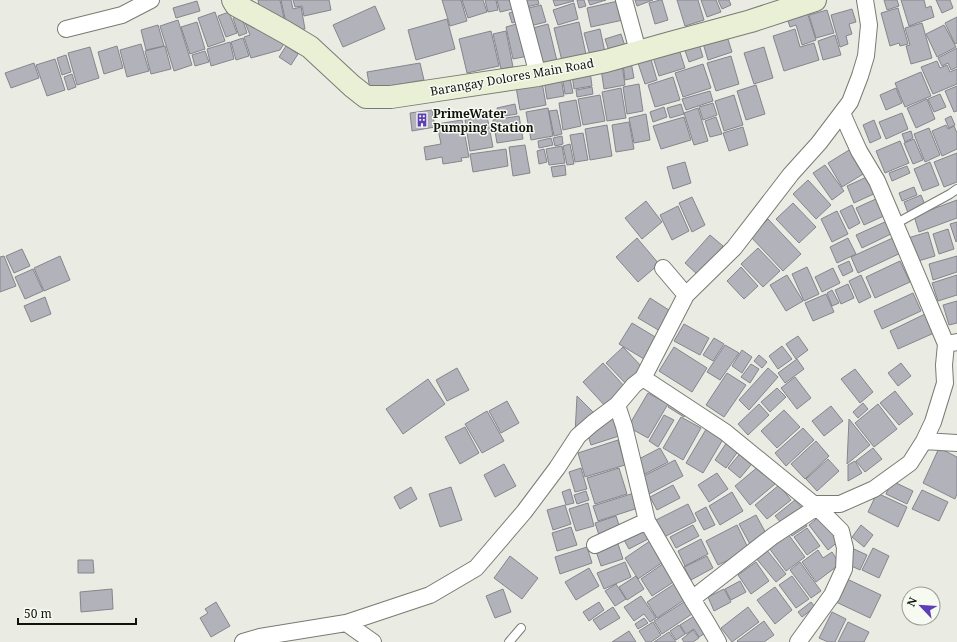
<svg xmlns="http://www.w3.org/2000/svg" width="957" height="642" font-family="'Noto Serif',serif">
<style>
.building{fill:#b2b2ba;stroke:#86858d}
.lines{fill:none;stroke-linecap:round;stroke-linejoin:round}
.lane-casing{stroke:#787b73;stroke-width:10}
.street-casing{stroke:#787b73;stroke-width:18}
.secondary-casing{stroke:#787b73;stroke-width:24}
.lane{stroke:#fff;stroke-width:8}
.street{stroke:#fff;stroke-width:16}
.secondary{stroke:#eaf0d5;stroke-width:22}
.labels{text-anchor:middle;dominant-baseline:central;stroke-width:3;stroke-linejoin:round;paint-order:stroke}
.street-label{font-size:12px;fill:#11120f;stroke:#f7faf1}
.poi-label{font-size:12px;font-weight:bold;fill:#11120f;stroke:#f7faf1;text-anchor:start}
</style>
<rect width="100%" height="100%" fill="#eaece3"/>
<path class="building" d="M 258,0 L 280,0 L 284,18 L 276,20 L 260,10 Z
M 281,0 L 291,0 L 293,9 L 301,7 L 305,29 L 299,30 L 286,23 Z
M 293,0 L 329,0 L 331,10 L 304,16 L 302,6 L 295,7 Z
M 442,0 L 461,0 L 467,21 L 450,26 Z
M 462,0 L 483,0 L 487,12 L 468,18 Z
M 485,0 L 496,0 L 498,10 L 488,12 Z
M 497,0 L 515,0 L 517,8 L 500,12 Z
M 520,0 L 538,0 L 539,4 L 522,8 Z
M 553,0 L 573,0 L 574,1 L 555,6 Z
M 577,0 L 584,0 L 586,6 L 579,8 Z
M 588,0 L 606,0 L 590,5 Z
M 635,0 L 653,0 L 637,6 Z
M 660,0 L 662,0 L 668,20 L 655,24 L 649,3 Z
M 677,0 L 698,0 L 704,20 L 685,26 Z
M 701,0 L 716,0 L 721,12 L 707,17 Z
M 718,0 L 729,0 L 731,5 L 722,9 Z
M 884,0 L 897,0 L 899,6 L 887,10 Z
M 901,0 L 924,0 L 926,8 L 931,6 L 934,17 L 909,26 Z
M 936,0 L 950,0 L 953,8 L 942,13 Z
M 197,1 L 200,11 L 176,18 L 173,8 Z
M 618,1 L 623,20 L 591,27 L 587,8 Z
M 574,3 L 578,19 L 558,25 L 553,10 Z
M 541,5 L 546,22 L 530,26 L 525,9 Z
M 375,6 L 385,29 L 343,47 L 333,25 Z
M 898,8 L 908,44 L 900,46 L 899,43 L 890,46 L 881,13 Z
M 806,9 L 816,40 L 802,45 L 796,25 L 790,27 L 786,15 Z
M 852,9 L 856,22 L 849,24 L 852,34 L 846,36 L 848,44 L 840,47 L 831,15 Z
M 518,10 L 520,20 L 512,23 L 509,13 Z
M 827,10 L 834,33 L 816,38 L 809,15 Z
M 215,12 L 225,41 L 208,47 L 198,18 Z
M 229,12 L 237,33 L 226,37 L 218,16 Z
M 241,15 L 247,33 L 239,36 L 233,18 Z
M 957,17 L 957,43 L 955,44 L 945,23 Z
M 447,19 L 455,49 L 416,60 L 408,30 Z
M 178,20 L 192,65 L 174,71 L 160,26 Z
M 244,20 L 285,42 L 280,50 L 251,58 L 244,37 L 250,35 Z
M 197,22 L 205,49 L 190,54 L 181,27 Z
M 579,22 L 587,59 L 563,65 L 554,28 Z
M 520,23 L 528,56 L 513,59 L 506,27 Z
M 922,23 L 932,58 L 911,64 L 906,46 L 910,45 L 905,28 Z
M 548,24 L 557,61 L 538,66 L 529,29 Z
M 158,25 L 164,46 L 146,50 L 141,30 Z
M 944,25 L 956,47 L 937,57 L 926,34 Z
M 600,29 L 605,52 L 590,56 L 584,33 Z
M 795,29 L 800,47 L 814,43 L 819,60 L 784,71 L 773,36 Z
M 491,31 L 499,66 L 467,73 L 459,39 Z
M 506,31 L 513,67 L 501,69 L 493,34 Z
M 726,33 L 732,52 L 708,60 L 702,40 Z
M 621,34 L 625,46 L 609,51 L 605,39 Z
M 835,35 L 841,55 L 823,60 L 818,41 Z
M 243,38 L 249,56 L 236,60 L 231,42 Z
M 698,41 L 703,57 L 689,62 L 683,45 Z
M 230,42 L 234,59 L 211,66 L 207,49 Z
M 141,44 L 149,71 L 127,77 L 120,50 Z
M 117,46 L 123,68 L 104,74 L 98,52 Z
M 165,46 L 171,69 L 151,74 L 145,51 Z
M 286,46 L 298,54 L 291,65 L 279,57 Z
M 678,46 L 685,68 L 659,76 L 652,54 Z
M 90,47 L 99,78 L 77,85 L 68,53 Z
M 764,47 L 773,78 L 754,84 L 744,53 Z
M 957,48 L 957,67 L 951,70 L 948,63 L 942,66 L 938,58 Z
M 205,51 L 209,62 L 195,66 L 192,55 Z
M 66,55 L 71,72 L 62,75 L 57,58 Z
M 650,56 L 657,80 L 645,84 L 637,60 Z
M 731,56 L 739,84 L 716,91 L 707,63 Z
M 55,59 L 65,90 L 47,96 L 36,65 Z
M 937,61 L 940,68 L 947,65 L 950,72 L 957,69 L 957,84 L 933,94 L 921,67 Z
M 631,62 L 634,78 L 625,80 L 623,64 Z
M 34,63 L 39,78 L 11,88 L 5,73 Z
M 420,63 L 424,80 L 370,89 L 367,72 Z
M 703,64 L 711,88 L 683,97 L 675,73 Z
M 622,65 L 625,85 L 604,89 L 601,69 Z
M 590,71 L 592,86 L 574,89 L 572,75 Z
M 921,72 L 931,96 L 905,107 L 895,83 Z
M 72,74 L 76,87 L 68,90 L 64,77 Z
M 569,74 L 573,93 L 565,94 L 562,75 Z
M 561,77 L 564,96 L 547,99 L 544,80 Z
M 673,77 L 680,100 L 655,107 L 648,85 Z
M 542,82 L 546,105 L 520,110 L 516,87 Z
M 639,84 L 643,111 L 627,114 L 623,87 Z
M 756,85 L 765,114 L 746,120 L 737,91 Z
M 957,86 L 957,111 L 954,112 L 945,91 Z
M 592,87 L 593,94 L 577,97 L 576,90 Z
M 621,88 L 626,118 L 607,121 L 602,92 Z
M 896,88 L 902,103 L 886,110 L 880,95 Z
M 710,91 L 713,101 L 686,110 L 682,99 Z
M 940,94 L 946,107 L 934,112 L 928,99 Z
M 600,95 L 605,121 L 583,125 L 578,99 Z
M 734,95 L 743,125 L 724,131 L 715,101 Z
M 927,99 L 935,119 L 916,128 L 907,108 Z
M 576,100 L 581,126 L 563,130 L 559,103 Z
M 713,103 L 717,115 L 703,120 L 699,107 Z
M 515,104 L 517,114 L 498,117 L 497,108 Z
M 681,104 L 684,114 L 670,118 L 667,108 Z
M 664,107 L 667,117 L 653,122 L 650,112 Z
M 548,108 L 553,136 L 531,140 L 526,112 Z
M 698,108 L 708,141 L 694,145 L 684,113 Z
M 432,110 L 435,127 L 412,131 L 410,113 Z
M 557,110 L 562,134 L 554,136 L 549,111 Z
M 902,113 L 908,129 L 886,139 L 879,122 Z
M 646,114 L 650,140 L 634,143 L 629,118 Z
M 487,116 L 493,147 L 470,151 L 465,120 Z
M 519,116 L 523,139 L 497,143 L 493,120 Z
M 951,116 L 955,125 L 949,128 L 945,119 Z
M 684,117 L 691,140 L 661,149 L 653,126 Z
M 716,117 L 722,134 L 710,137 L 705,121 Z
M 462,120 L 469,157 L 461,158 L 462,161 L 443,164 L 442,157 L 426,160 L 424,147 L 441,144 L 437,124 Z
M 874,120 L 881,138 L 870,143 L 863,125 Z
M 629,122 L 634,149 L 616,152 L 612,125 Z
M 607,125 L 612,156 L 590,160 L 585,129 Z
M 946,125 L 948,129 L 954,126 L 957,133 L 957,149 L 942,156 L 932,131 Z
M 743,127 L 748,145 L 729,151 L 723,133 Z
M 929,128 L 940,155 L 925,162 L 914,134 Z
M 911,131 L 913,138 L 905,142 L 902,134 Z
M 583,133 L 588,160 L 575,162 L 570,135 Z
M 562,136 L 563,144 L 555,146 L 553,138 Z
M 551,138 L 553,145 L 539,148 L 538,141 Z
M 914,139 L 923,160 L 913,164 L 904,143 Z
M 900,141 L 909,163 L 885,173 L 876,151 Z
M 570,144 L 574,164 L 567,165 L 563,146 Z
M 525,145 L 530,173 L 513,176 L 509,147 Z
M 562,146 L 565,163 L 549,165 L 546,149 Z
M 854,147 L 868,171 L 842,187 L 828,163 Z
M 506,149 L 508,166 L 473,172 L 470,154 Z
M 544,149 L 547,162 L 539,164 L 537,151 Z
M 957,153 L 957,182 L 944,187 L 934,162 Z
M 685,162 L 691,183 L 673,189 L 667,167 Z
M 930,162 L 939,185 L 923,191 L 914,169 Z
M 565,165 L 566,175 L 553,177 L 551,167 Z
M 825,165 L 844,191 L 832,200 L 813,173 Z
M 907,166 L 910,173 L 892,181 L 889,173 Z
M 871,175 L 878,192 L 854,203 L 847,186 Z
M 808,180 L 831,205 L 816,219 L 793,194 Z
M 914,187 L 917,195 L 902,201 L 899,193 Z
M 921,195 L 925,205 L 908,213 L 904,202 Z
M 692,197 L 705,225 L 692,232 L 679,203 Z
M 878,198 L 886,215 L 864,225 L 856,208 Z
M 957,200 L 957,218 L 919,232 L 914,216 Z
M 646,201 L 662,222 L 642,239 L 625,218 Z
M 793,203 L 816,227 L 799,243 L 776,219 Z
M 852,205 L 860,223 L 849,229 L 840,211 Z
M 678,206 L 689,231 L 672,240 L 660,215 Z
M 837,211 L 848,234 L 832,242 L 821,219 Z
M 768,219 L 801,254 L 783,271 L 750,236 Z
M 887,221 L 893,233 L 862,248 L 856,235 Z
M 957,222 L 957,241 L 956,242 L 950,224 Z
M 948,229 L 954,249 L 939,254 L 933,234 Z
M 928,232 L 935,256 L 915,262 L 908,238 Z
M 710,235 L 723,246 L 698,275 L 685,263 Z
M 897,236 L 905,251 L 858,273 L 851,257 Z
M 637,238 L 659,264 L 638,282 L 616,257 Z
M 848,238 L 856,254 L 837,263 L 830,247 Z
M 758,248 L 780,271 L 763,287 L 741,264 Z
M 22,249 L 30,266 L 14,273 L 6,256 Z
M 4,256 L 16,286 L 0,292 L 0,257 Z
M 60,256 L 70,280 L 44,291 L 34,268 Z
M 957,256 L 957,272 L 933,280 L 929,264 Z
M 849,261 L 853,271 L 843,276 L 838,266 Z
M 900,261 L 910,282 L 875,298 L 866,277 Z
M 741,267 L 758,286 L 744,299 L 727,281 Z
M 807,267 L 819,294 L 804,301 L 792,274 Z
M 833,268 L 840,283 L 822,292 L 815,277 Z
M 33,269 L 43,291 L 25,299 L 15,277 Z
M 787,275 L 803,301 L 786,311 L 770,285 Z
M 861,275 L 871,297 L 859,303 L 849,281 Z
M 957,275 L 957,295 L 938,301 L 932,283 Z
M 848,284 L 854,298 L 841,304 L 835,290 Z
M 832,290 L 839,303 L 832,306 L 827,293 Z
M 913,293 L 921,311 L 882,329 L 874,311 Z
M 826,294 L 834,312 L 813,321 L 805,303 Z
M 45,297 L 51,314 L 31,322 L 24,306 Z
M 650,298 L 672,312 L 660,331 L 638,318 Z
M 957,301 L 957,323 L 949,325 L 943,305 Z
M 925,314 L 934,333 L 898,349 L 890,331 Z
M 632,323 L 662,341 L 649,362 L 619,344 Z
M 684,324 L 709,338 L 700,355 L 674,341 Z
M 798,336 L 808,350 L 796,359 L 786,344 Z
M 714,338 L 724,344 L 713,361 L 703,355 Z
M 725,345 L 739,353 L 720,380 L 707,372 Z
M 782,346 L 792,359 L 778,369 L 769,356 Z
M 623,347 L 644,369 L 627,385 L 606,363 Z
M 674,347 L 707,368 L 692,392 L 659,371 Z
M 742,350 L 752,357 L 742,373 L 732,366 Z
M 759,355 L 767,362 L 762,368 L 754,361 Z
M 797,359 L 804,369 L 785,383 L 778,373 Z
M 603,363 L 626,388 L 606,407 L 583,382 Z
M 901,363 L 911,376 L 898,386 L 888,373 Z
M 751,364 L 759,369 L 750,383 L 741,377 Z
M 457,368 L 469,390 L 447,401 L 436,380 Z
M 768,368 L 778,377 L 749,410 L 739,400 Z
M 855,369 L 873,392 L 860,403 L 841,379 Z
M 727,373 L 746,385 L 724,417 L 706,405 Z
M 795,377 L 811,398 L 797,409 L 781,388 Z
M 428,379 L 445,404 L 403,434 L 386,409 Z
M 777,388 L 786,397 L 770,412 L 761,402 Z
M 895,391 L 913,414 L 899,425 L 880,403 Z
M 648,393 L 668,404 L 648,438 L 628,427 Z
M 577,396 L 595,414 L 575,434 Z
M 672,400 L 689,409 L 684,417 L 668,407 Z
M 507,401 L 519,423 L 501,433 L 489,411 Z
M 863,403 L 868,409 L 858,418 L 853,412 Z
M 759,404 L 769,415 L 748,435 L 738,424 Z
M 878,404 L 897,429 L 874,447 L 855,423 Z
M 831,406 L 843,421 L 824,436 L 812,421 Z
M 784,410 L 800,427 L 777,448 L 761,431 Z
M 487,411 L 504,441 L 482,453 L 465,424 Z
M 616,414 L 619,436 L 591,445 L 587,432 Z
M 664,415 L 674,420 L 658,447 L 649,441 Z
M 681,417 L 701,428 L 683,460 L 663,448 Z
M 849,419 L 870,445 L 847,464 Z
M 708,426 L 725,436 L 703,473 L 686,463 Z
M 465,427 L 479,453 L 460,464 L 445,437 Z
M 803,428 L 814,440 L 786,466 L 775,453 Z
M 618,440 L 625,465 L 585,477 L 578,453 Z
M 816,441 L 829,456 L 805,479 L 791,464 Z
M 727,442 L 739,450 L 726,468 L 715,460 Z
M 660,448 L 668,462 L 645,474 L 637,460 Z
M 873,448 L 882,459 L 865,472 L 856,461 Z
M 939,448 L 957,457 L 957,494 L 955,499 L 923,483 Z
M 743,450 L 755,460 L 740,478 L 728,468 Z
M 828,459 L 839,471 L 817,491 L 806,479 Z
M 675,460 L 683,476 L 649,494 L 640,478 Z
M 855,461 L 862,473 L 848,481 L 848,465 Z
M 504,464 L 516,486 L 495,497 L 484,475 Z
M 759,466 L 775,484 L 750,505 L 735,486 Z
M 581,468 L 587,489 L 575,492 L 569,472 Z
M 619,468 L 627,494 L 595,504 L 587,478 Z
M 717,473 L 728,489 L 709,502 L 698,485 Z
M 892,481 L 913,491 L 907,504 L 886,494 Z
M 673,485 L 680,498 L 657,510 L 650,497 Z
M 779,485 L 791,500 L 767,519 L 755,505 Z
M 411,487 L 417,499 L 400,509 L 394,497 Z
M 451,487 L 462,520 L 440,527 L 429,494 Z
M 570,489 L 574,503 L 566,505 L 562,492 Z
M 922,490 L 948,502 L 939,521 L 912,509 Z
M 586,491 L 589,500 L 577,504 L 574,495 Z
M 732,492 L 743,511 L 720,525 L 709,506 Z
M 634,493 L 638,508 L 598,521 L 593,506 Z
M 877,493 L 907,507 L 898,527 L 868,512 Z
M 795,500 L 802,508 L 783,525 L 775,516 Z
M 588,503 L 594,526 L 576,531 L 569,509 Z
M 688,504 L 696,521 L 664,537 L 656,520 Z
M 565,505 L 571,524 L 553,530 L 547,510 Z
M 706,507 L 715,525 L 704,530 L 695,513 Z
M 756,515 L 768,537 L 751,546 L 739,524 Z
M 821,515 L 840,540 L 828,550 L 809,525 Z
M 616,516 L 620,528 L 599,535 L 595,523 Z
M 803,520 L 807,526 L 792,536 L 789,531 Z
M 693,525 L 699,536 L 676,548 L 670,537 Z
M 737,525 L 749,550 L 718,565 L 706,541 Z
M 861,525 L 873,535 L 864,547 L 852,537 Z
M 645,526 L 650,538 L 629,549 L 623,538 Z
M 571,527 L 577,545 L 557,551 L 552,533 Z
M 807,528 L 820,546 L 807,555 L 794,537 Z
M 788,534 L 805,557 L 786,571 L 769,548 Z
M 701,539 L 708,554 L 685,566 L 678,551 Z
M 617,541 L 623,559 L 601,566 L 595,548 Z
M 650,541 L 663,562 L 638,579 L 625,558 Z
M 587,547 L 592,563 L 560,574 L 555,557 Z
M 873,548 L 889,556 L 879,578 L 862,570 Z
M 766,549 L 786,574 L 776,582 L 755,557 Z
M 854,549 L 867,555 L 860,570 L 847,564 Z
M 818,550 L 823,558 L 832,552 L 840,564 L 816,582 L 802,562 Z
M 510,556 L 538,578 L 522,599 L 494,578 Z
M 707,556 L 713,568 L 691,580 L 684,567 Z
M 78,560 L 93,560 L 94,573 L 78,573 Z
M 625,562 L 631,577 L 604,589 L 597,573 Z
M 756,562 L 769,581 L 751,594 L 738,575 Z
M 800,562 L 821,591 L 811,598 L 790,570 Z
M 664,563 L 675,581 L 652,596 L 641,579 Z
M 589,568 L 599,586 L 576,600 L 565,582 Z
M 636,576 L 644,589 L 627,600 L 619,587 Z
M 792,576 L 809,599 L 796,608 L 779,585 Z
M 847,579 L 881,595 L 870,618 L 836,602 Z
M 740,581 L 746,592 L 731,600 L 725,589 Z
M 677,582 L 687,598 L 657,618 L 647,602 Z
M 616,584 L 626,599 L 615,606 L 605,591 Z
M 775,587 L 792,610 L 775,624 L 757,600 Z
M 112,589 L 113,609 L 81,612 L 80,592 Z
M 503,589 L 511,612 L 495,618 L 486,596 Z
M 724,589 L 731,602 L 714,611 L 708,597 Z
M 641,596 L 656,618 L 650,622 L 644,614 L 634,621 L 624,607 Z
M 687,600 L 695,612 L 662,634 L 654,621 Z
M 216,602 L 230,626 L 211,637 L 200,618 L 208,613 L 205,609 Z
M 599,602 L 604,610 L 589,621 L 583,612 Z
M 811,602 L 815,607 L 802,617 L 798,612 Z
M 613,607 L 620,618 L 600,630 L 593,620 Z
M 748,607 L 759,622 L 732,642 L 721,628 Z
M 832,612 L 846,619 L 835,642 L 828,642 L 819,638 Z
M 696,615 L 707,632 L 699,637 L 694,629 L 686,634 L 680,625 Z
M 644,618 L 648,623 L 638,629 L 635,624 Z
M 764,621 L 774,635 L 764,642 L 738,642 L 737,641 Z
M 653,622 L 661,635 L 651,642 L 646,642 L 639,631 Z
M 848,622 L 869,632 L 864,642 L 838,642 Z
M 679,625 L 685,634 L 676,640 L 670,631 Z
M 693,630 L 699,638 L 693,642 L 684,642 L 682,639 Z
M 629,631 L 636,642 L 612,642 Z
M 669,632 L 676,642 L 654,642 Z"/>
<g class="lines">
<g class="lane-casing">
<path id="lane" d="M 895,224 L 950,194 L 957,189
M 509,642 L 521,628"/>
</g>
<g class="street-casing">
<path id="street" d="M 518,0 L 538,75
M 624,0 L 638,51
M 66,29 L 122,15 L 151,0
M 842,113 L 849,129 L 859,151 L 877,181 L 946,344 L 957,342
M 663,268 L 686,295
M 643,378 L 725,432 L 817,507 L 841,531 L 845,548 L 844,569 L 832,595 L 798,642
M 924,441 L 957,443
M 814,504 L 840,504 L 874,489 L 910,463 L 924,441 L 933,422 L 945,383 L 944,365 L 946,344
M 595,545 L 647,521
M 692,599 L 773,536 L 817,507
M 243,642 L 260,637 L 346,623
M 373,642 L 346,623 L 430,595 L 476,568 L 524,512 L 557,468 L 578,436 L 593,423 L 617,405
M 718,642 L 707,623 L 692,599 L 647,521 L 624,426 L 617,405 L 634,385 L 643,378 L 686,295 L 734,248 L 791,174 L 819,143 L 850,102 L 860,76 L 866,56 L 869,25 L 865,0"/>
</g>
<g class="secondary-casing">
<path id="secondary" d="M 233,0 L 236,5 L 285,32 L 310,47 L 352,86 L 366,97 L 391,97 L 538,75 L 606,61 L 670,43 L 751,21 L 815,0"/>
</g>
<use href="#lane" class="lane"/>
<use href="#street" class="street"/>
<use href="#secondary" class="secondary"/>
</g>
<defs>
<g id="building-bare" transform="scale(1.08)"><path d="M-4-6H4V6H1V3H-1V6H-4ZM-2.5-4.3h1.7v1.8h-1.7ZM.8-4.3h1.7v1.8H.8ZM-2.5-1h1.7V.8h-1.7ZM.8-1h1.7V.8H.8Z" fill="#5c3eb7" stroke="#f7faf1" stroke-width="2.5" paint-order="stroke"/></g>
</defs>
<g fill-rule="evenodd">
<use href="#building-bare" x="422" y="120"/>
</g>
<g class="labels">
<g class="street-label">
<text transform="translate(512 77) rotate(-10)">Barangay Dolores Main Road</text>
</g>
<g class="poi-label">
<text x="433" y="113">PrimeWater<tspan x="433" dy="14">Pumping Station</tspan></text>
</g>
</g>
<g transform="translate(921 606) rotate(295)"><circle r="19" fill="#f7faf1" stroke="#9b9d97"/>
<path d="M0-3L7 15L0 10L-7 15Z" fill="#5c3eb7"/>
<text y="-6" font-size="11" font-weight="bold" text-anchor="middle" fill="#11120f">N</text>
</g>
<path d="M18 618v6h118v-6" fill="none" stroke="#11120f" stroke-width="2"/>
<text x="24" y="618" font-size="12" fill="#11120f" stroke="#f7faf1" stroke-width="3" paint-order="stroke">50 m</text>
</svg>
